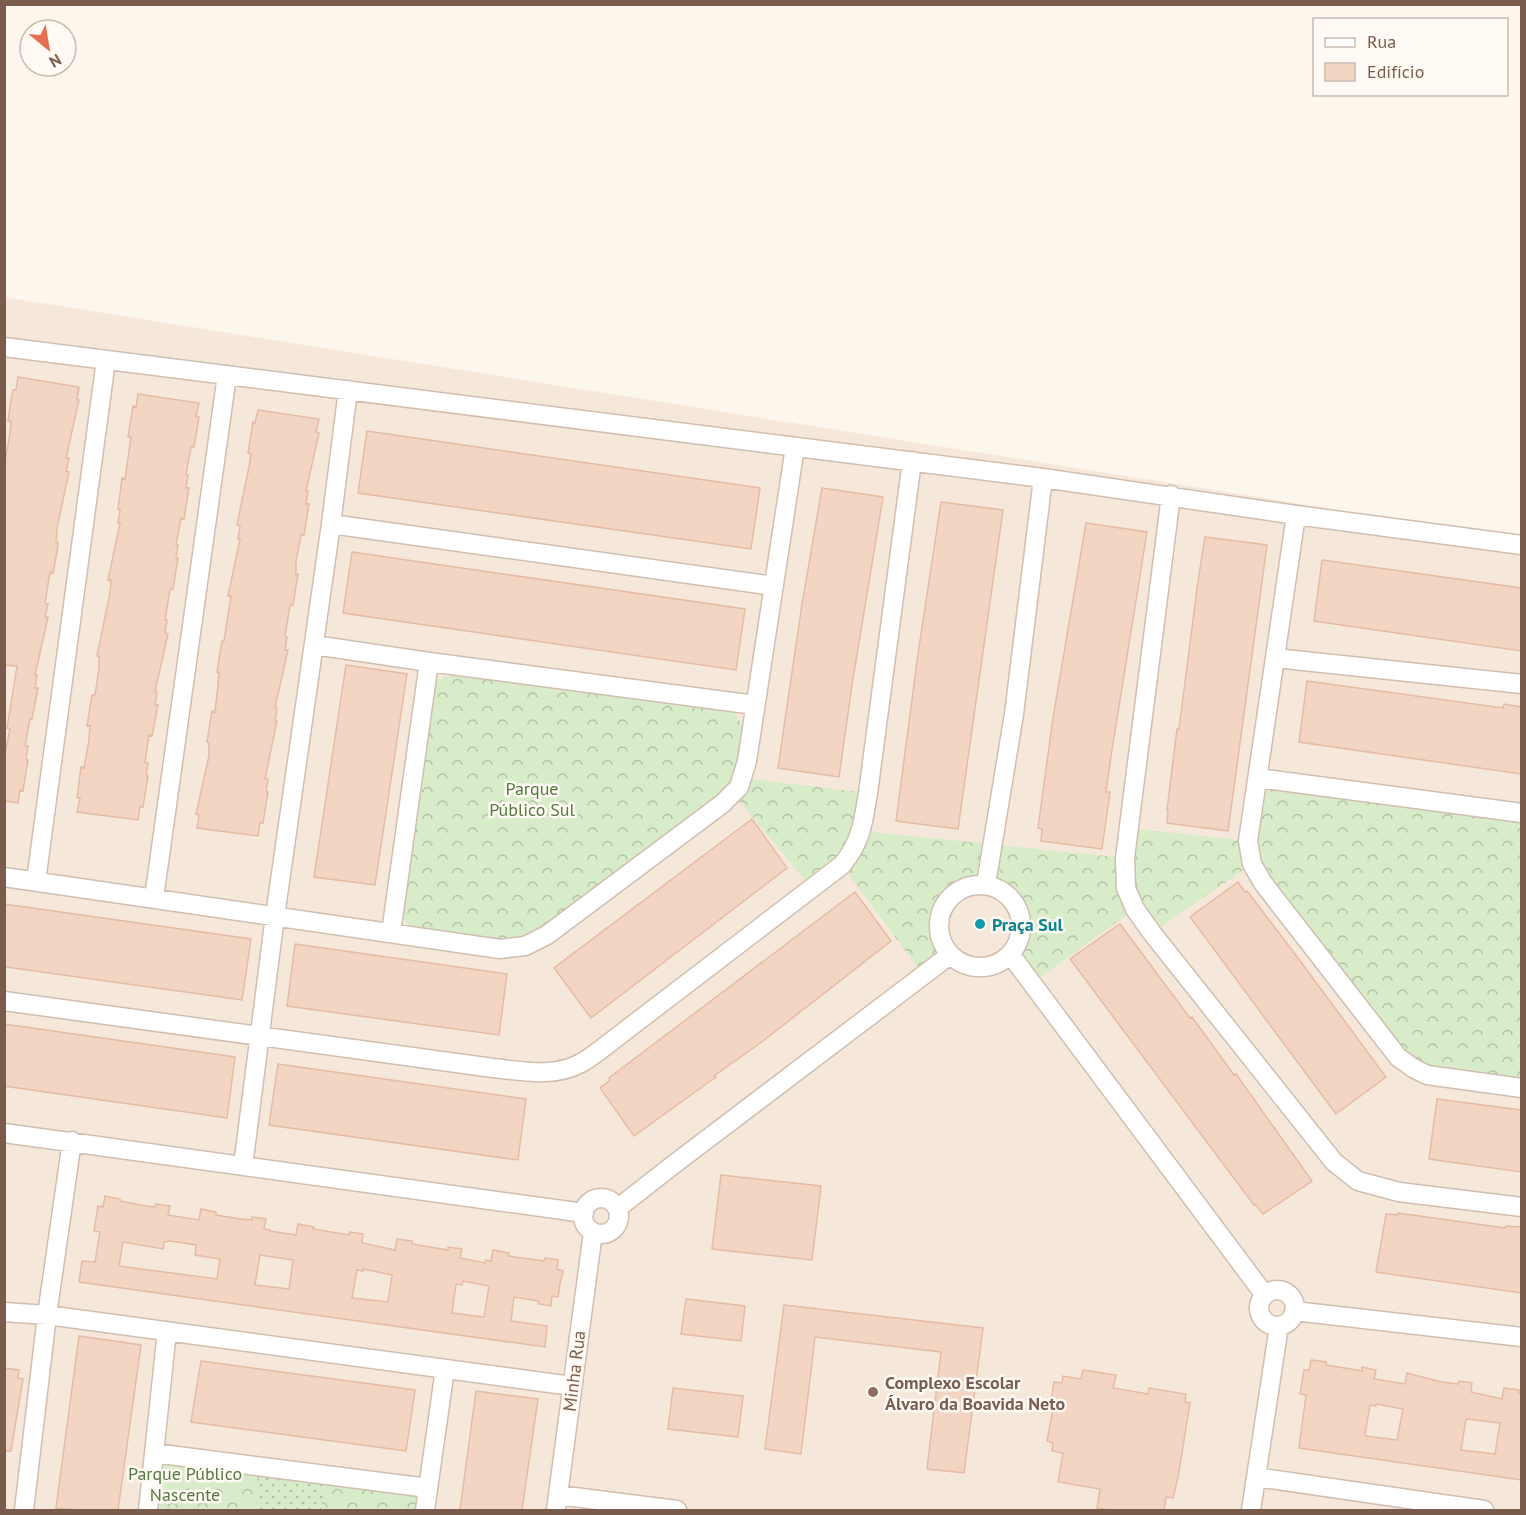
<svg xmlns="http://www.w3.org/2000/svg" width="1526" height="1515" font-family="'PT Sans',sans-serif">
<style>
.residential{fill:#f5e8da}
.forest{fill:url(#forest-crowns)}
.garden{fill:url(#garden-dots)}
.building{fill:#f3d5c3;stroke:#e6bba3;stroke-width:1.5;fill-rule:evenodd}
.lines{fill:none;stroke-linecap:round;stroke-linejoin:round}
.minor-casing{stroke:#d1beb0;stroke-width:21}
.minor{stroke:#fff;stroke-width:18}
.culture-dot{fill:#0f9aa8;stroke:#fffaf3;stroke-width:2}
.education-dot{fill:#8d6e63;stroke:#fffaf3;stroke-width:2}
.labels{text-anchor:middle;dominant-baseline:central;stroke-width:5;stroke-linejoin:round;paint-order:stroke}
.park-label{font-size:18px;fill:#537a41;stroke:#fffaf3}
.culture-label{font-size:18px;font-weight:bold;fill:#0d838f;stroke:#fffaf3;text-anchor:start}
.street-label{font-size:18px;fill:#7a5c4d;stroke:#fffaf3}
.education-label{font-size:18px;font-weight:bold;fill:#785e54;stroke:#fffaf3;text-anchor:start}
</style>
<defs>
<pattern id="forest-crowns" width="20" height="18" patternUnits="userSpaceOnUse" patternTransform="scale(1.5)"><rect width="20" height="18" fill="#d8ecc9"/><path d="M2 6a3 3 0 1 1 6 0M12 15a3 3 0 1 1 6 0" fill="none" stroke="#b4c2a5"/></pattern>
<pattern id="garden-dots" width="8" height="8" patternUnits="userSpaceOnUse" patternTransform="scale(1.5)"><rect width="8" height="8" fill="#d8ecc9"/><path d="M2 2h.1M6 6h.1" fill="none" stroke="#b4c2a5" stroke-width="1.8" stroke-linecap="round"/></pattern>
</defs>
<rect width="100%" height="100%" fill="#fdf6ec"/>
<path class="residential" d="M 4,297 L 1521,539 L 1521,1510 L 5,1510 Z"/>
<path class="forest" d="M 452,675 L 731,710 C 750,726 744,755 743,778 L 868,793 L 862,831 L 1125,858 L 1129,828 L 1248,841 L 1263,794 L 1273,788 L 1521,820 L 1521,1080 L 1428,1068 L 1404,1052 L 1252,864 L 1152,933 L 1135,909 L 1032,983 L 1010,954 C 1051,893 962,855 941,912 C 935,928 941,942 950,955 L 923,975 L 842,865 L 811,888 L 733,793 L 546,927 L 524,938 L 504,941 L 411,928 L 402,916 L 435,683 L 443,677 Z
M 154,1453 L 428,1488 L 425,1510 L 148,1510 Z"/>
<path class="garden" d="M 261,1467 L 326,1475 L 321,1510 L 255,1510 Z"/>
<path class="building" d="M 18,377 L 79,387 L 77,400 L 79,400 L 66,458 L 69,458 L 66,471 L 69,472 L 57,528 L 56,542 L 58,542 L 57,552 L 53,573 L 50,572 L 45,603 L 48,604 L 45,617 L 48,617 L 35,675 L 37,675 L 35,688 L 38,688 L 32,719 L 30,719 L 25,746 L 28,746 L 26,760 L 28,760 L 23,791 L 20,790 L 18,803 L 4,801 L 4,759 L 10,729 L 7,728 L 17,666 L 4,665 L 4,467 L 10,434 L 11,421 L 8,421 L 11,400 L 13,390 L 16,390 Z
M 138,394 L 199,403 L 196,416 L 199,417 L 194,447 L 191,447 L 186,474 L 188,475 L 186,488 L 189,488 L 184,519 L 181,518 L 176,545 L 178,545 L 176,558 L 178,558 L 173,589 L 170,589 L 165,620 L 167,620 L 165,633 L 168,634 L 155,691 L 157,692 L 155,705 L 158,705 L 152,736 L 149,735 L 145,762 L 148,763 L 146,776 L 148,776 L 143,807 L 140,807 L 138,820 L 77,812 L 80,798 L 77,798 L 81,767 L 84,768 L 89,740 L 90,726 L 87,726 L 92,695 L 95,695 L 99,669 L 99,656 L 97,656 L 110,593 L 111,580 L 108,580 L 120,523 L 118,523 L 120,510 L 118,509 L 122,478 L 125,479 L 131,437 L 128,437 L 133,406 L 136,407 Z
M 258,410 L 319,419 L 316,432 L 319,433 L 306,491 L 308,491 L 306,504 L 309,504 L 304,535 L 301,535 L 296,561 L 296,574 L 298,574 L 293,605 L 290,605 L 285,636 L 287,637 L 285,650 L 288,650 L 275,707 L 277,708 L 275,721 L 277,721 L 265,779 L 268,779 L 266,792 L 268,792 L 263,823 L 260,823 L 258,836 L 197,828 L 199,815 L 196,814 L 209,756 L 209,743 L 207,742 L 212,711 L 215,712 L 218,685 L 219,672 L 217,672 L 222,641 L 224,641 L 231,596 L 228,596 L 240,539 L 238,539 L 240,526 L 237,525 L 249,467 L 251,454 L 248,453 L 253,422 L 255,423 Z
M 367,431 L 760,488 L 751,549 L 358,493 Z
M 822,488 L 883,497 L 852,685 L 839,777 L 778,768 L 802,604 Z
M 941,502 L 1003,510 L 958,829 L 896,821 L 918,654 Z
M 1086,523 L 1147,532 L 1111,756 L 1106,792 L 1110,792 L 1102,849 L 1041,841 L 1042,829 L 1038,828 L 1053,718 Z
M 1205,537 L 1267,545 L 1228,831 L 1167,823 L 1168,810 L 1167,810 L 1177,729 L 1179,729 L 1198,581 Z
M 352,552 L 745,609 L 736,670 L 343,613 Z
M 1322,560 L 1521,588 L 1521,651 L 1314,621 Z
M 346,665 L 407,674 L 375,885 L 314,877 Z
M 1307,681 L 1503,708 L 1504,704 L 1521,707 L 1521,774 L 1299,742 Z
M 752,819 L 787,868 L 591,1018 L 554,968 Z
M 1238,882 L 1245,892 L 1247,891 L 1295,954 L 1386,1077 L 1336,1114 L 1190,917 Z
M 855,892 L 891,941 L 763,1041 L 714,1076 L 716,1077 L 709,1082 L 634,1136 L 600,1088 L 610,1080 L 609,1078 Z
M 4,904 L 251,939 L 242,1000 L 6,967 L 4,966 Z
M 1120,924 L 1190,1018 L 1192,1017 L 1234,1075 L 1236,1074 L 1312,1181 L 1263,1214 L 1255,1204 L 1254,1205 L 1070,959 Z
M 295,944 L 507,974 L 499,1035 L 287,1006 Z
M 4,1024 L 235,1057 L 227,1118 L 4,1086 Z
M 278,1064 L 526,1099 L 518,1160 L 269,1125 Z
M 1437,1099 L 1521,1110 L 1521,1172 L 1429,1159 Z
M 721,1175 L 821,1186 L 812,1260 L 712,1249 Z
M 105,1196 L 120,1199 L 120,1201 L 145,1206 L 155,1207 L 156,1204 L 170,1206 L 168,1215 L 199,1220 L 201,1209 L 216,1212 L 216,1215 L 241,1219 L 252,1220 L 252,1217 L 266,1219 L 264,1229 L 270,1230 L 270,1231 L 296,1235 L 298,1224 L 314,1227 L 313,1229 L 349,1235 L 350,1232 L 363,1234 L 362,1243 L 395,1250 L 397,1239 L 412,1241 L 412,1244 L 448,1250 L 448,1247 L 462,1249 L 460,1258 L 485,1263 L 486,1260 L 491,1261 L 493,1250 L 509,1253 L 508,1256 L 544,1261 L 545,1258 L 558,1260 L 557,1269 L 563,1271 L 560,1284 L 558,1297 L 552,1296 L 551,1306 L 538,1304 L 539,1301 L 514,1297 L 511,1321 L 547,1326 L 545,1347 L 79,1282 L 82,1261 L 95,1262 L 100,1232 L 94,1231 L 98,1206 L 103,1207 ZM 170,1241 L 196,1245 L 195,1255 L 220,1259 L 217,1279 L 119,1266 L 123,1242 L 163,1249 L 164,1242 ZM 260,1255 L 293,1260 L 289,1289 L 255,1285 ZM 363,1269 L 392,1275 L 388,1302 L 352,1298 L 357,1270 L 363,1271 ZM 463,1281 L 489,1286 L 484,1317 L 452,1313 L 456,1284 L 462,1285 Z
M 1398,1213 L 1505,1228 L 1506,1226 L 1521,1227 L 1521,1293 L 1376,1272 L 1386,1214 L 1398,1215 Z
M 686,1299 L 745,1306 L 741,1341 L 681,1334 Z
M 784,1305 L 983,1328 L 964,1473 L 927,1469 L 941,1352 L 815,1337 L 801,1454 L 765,1449 Z
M 79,1336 L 141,1345 L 118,1510 L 77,1510 L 56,1508 Z
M 1311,1360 L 1326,1362 L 1326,1365 L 1351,1369 L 1362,1371 L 1362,1367 L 1376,1370 L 1374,1379 L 1405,1384 L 1407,1373 L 1441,1382 L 1458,1384 L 1459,1381 L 1472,1383 L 1471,1392 L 1502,1399 L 1504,1388 L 1520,1390 L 1519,1393 L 1521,1393 L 1521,1480 L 1299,1448 L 1306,1395 L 1300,1394 L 1304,1370 L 1309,1370 ZM 1376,1404 L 1403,1409 L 1397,1440 L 1366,1436 L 1365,1434 L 1370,1405 L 1376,1406 ZM 1466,1419 L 1500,1423 L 1495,1454 L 1461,1450 Z
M 201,1361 L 415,1390 L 406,1451 L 191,1422 Z
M 4,1368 L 19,1370 L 18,1378 L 23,1379 L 11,1451 L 4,1451 Z
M 1083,1370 L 1116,1375 L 1113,1388 L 1148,1394 L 1149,1388 L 1186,1394 L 1185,1402 L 1190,1403 L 1178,1477 L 1173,1498 L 1166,1497 L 1164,1510 L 1109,1510 L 1097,1508 L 1100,1489 L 1058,1482 L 1063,1453 L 1052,1451 L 1053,1443 L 1047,1441 L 1053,1409 L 1050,1409 L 1054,1382 L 1062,1383 L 1063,1376 L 1081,1379 Z
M 673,1388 L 743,1396 L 738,1437 L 668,1429 Z
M 476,1391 L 538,1399 L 522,1510 L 460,1510 Z"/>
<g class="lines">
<g class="minor-casing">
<path id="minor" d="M 4,347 L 1043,478 L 1296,515 L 1522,545
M 1171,495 L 1125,858 L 1126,888 L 1135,909 L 1152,933 L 1334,1162 L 1358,1181 L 1399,1192 L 1522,1207
M 1296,515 L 1248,841 L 1252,864 L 1263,883 L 1398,1057 L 1413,1068 L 1427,1075 L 1522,1088
M 331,524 L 774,586
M 314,645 L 429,662 L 755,705
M 1275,658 L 1522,684
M 1258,778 L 1522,813
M 4,877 L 500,949 L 525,946 L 547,935 L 722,804 L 739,787 L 747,761 L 795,447
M 36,881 L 106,360
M 986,884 L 1014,714 L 1043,478
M939 926a41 41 0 1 1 82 0a41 41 0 1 1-82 0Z
M 154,898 L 227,375
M 391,933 L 429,662
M 1010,954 L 1264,1294
M 4,1001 L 493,1068 C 522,1071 554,1078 581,1063 C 589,1059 596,1053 604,1047 L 842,865 C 862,840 863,823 868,793 L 912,461
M 4,1133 L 584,1213
M 243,1166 L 275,916 L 331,524 L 348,390
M583 1216a18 18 0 1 1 36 0a18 18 0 1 1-36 0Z
M 618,1208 L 673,1165 L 950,955
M1259 1308a18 18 0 1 1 36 0a18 18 0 1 1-36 0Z
M 1294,1311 L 1522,1337
M 4,1312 L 47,1315 L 572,1386
M 154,1453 L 428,1488
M 1256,1477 L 1484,1510
M 558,1495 L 677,1510
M 24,1510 L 47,1315 L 72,1141
M 148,1510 L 167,1331
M 425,1510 L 445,1369
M 556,1510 L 593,1232
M 1251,1510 L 1279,1326"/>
</g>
<use href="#minor" class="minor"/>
</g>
<circle class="culture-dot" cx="980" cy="924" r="6"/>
<circle class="education-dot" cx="873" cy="1392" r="6"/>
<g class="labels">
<g class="park-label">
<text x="532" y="788">Parque<tspan x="532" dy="21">Público Sul</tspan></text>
<text x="185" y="1473">Parque Público<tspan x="185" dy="21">Nascente</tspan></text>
</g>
<g class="culture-label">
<text x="992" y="924">Praça Sul</text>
</g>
<g class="street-label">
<text transform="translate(574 1371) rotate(-83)">Minha Rua</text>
</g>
<g class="education-label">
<text x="885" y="1382">Complexo Escolar<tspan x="885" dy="21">Álvaro da Boavida Neto</tspan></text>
</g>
</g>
<rect width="1526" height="1515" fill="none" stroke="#7a5c4d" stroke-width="12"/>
<rect x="1313" y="18" width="195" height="78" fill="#fffaf3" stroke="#cabbb1" stroke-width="1.5"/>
<rect x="1325" y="38" width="30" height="9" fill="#ffffff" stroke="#cabbb1" stroke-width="1.5"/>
<text x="1367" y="48" font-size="18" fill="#7a5c4d">Rua</text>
<rect x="1325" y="63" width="30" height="18" fill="#f3d5c3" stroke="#cabbb1" stroke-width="1.5"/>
<text x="1367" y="78" font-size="18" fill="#7a5c4d">Edifício</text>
<g transform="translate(48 48) rotate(150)"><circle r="28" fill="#fffaf3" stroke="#cabbb1" stroke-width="1.5"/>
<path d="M0-4.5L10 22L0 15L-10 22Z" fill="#e76f51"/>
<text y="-9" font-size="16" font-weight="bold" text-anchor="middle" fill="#7a5c4d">N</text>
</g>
</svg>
